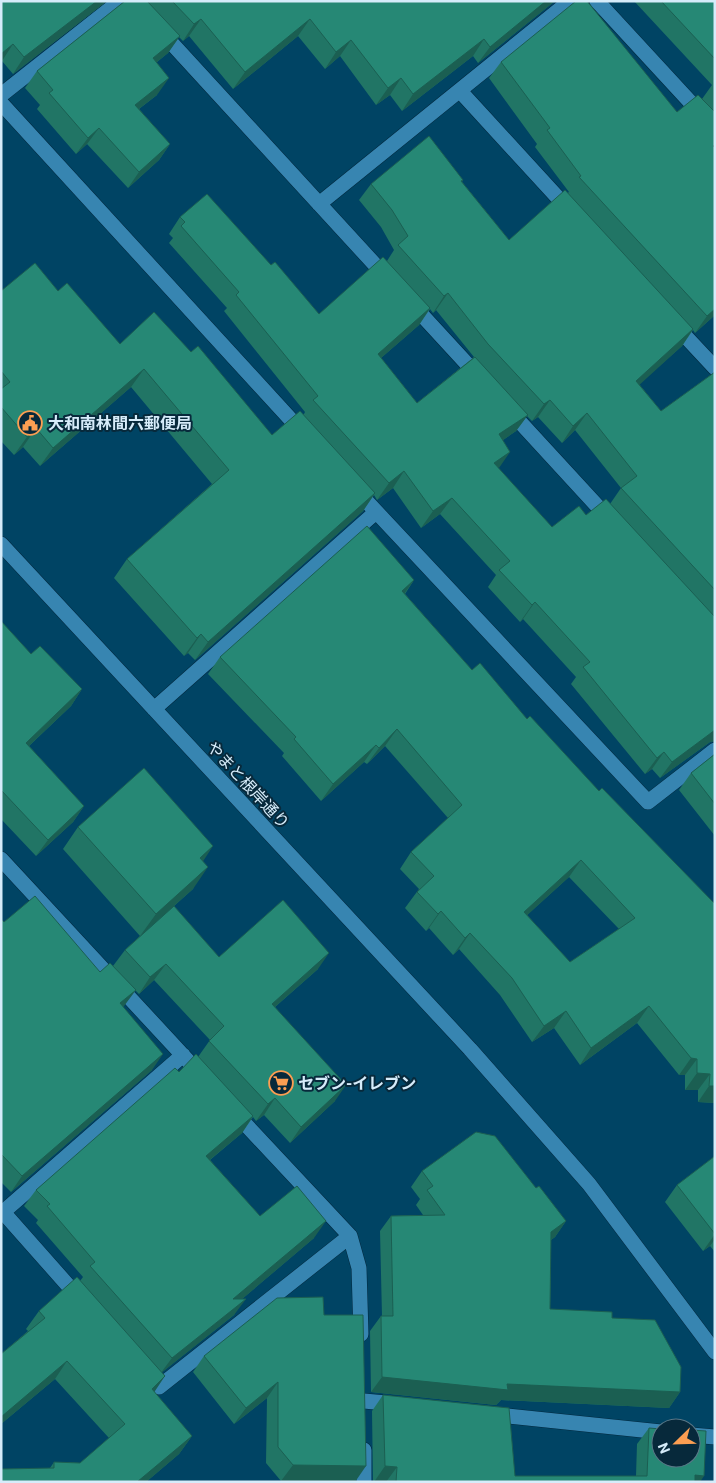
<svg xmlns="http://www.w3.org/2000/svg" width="716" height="1483" font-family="Roboto,'Noto Sans JP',sans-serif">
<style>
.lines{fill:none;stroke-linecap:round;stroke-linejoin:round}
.minor-casing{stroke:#00293f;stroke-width:16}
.minor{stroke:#3785b1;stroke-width:15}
.wall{fill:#217565;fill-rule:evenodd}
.shaded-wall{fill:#1b5f52}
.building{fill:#268875;stroke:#1b5f52;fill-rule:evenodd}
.labels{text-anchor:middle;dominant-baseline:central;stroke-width:4;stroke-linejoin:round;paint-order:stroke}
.poi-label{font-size:16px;font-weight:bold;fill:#d6ecfa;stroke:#07293b;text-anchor:start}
.street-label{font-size:16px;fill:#d6ecfa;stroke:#07293b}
</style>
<rect width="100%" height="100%" fill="#004464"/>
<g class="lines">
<g class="minor-casing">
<path id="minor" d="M 133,1 L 389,280
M 597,1 L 715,129
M 460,91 L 570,211
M 1,95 L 120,1
M 1,103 L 304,434
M 319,204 L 570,1
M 410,302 L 479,377
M 673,323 L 715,368
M 508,409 L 611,521
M 355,489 L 648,802 L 715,750
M 1,544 L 470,1049 L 589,1184 L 715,1352
M 154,709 L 376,512
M 1,859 L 202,1076
M 234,1112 L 350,1236 L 359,1268 L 361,1334
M 80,1299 L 3,1212 L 183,1055
M 146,1372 L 159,1387 L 350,1236
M 364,1401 L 397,1404
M 489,1414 L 661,1432
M 691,1435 L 715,1437
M 364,1450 L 364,1482"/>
</g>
<use href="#minor" class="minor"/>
</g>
<path class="wall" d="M 1,1 L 107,1 L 13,74 L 2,61 Z
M 125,1 L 555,1 L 478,63 L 473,56 L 402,111 L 390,95 L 376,105 L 340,56 L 325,69 L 298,36 L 233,89 L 189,36 L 183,41 L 179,37 L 168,53 L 157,62 L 157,95 L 139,109 L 170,144 L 159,160 L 128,188 L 87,144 L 76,154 L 37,109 L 40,105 L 25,88 L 37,71 Z
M 634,1 L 715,1 L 715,315 L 695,333 L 693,330 L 682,346 L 639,384 L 661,411 L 715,372 L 715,741 L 710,742 L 660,778 L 652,769 L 645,774 L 571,684 L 576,677 L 523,619 L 520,622 L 488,587 L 496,575 L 440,514 L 421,528 L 393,488 L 377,500 L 374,495 L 363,511 L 195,660 L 188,653 L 184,656 L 114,578 L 127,559 L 212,484 L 131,387 L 40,466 L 23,447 L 14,455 L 1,441 L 1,291 L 58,291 L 120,344 L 191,352 L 272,435 L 304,414 L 305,412 L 224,311 L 227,308 L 169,243 L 173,238 L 169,234 L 180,217 L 271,265 L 319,314 L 387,261 L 394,250 L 381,227 L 359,200 L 371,184 L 463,180 L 462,182 L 509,240 L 569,192 L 535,147 L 537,144 L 489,78 L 501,62 L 677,112 L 702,99 L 712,85 ZM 430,309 L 433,313 L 436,310 L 474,357 L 417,403 L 381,358 L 419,325 ZM 527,416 L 532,421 L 538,417 L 562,443 L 575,430 L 621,488 L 610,504 L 586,515 L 552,527 L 498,468 L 503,440 L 516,431 Z
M 414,580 L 405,594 L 472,670 L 527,719 L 599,791 L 715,904 L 715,1103 L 698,1102 L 698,1090 L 685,1090 L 685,1075 L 679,1075 L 637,1023 L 580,1065 L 554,1028 L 532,1042 L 500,995 L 459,949 L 453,955 L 429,928 L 426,931 L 405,908 L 419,889 L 400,869 L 411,852 L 448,818 L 385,746 L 367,764 L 364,762 L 321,801 L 282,756 L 284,753 L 208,674 L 220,657 ZM 569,877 L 619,929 L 570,962 L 527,915 Z
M 1,621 L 31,654 L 82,689 L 71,706 L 29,746 L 84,806 L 73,822 L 36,856 L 1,819 Z
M 715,754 L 715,836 L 679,790 L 691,773 Z
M 78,827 L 203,861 L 193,889 L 146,931 L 219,957 L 318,969 L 275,1007 L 335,1101 L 290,1143 L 264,1115 L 256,1121 L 253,1117 L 242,1133 L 210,1160 L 260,1216 L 314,1238 L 242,1299 L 234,1315 L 162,1372 L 154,1392 L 192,1436 L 179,1454 L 146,1482 L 1,1482 L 50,1468 L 54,1462 L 80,1463 L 109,1438 L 55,1379 L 1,1424 L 1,1354 L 28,1331 L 26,1329 L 39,1311 L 80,1281 L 83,1277 L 36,1223 L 38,1220 L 24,1206 L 36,1190 L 179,1072 L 198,1057 L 210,1040 L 154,980 L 139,994 L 135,990 L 123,1007 L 152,1070 L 11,1192 L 1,1182 L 1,919 L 4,922 L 100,972 L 113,966 L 125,950 L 140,936 L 63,849 Z
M 715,1156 L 715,1252 L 710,1246 L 703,1251 L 665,1202 L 677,1185 Z
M 422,1171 L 536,1188 L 566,1221 L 555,1237 L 551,1240 L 550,1309 L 612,1318 L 680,1392 L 669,1408 L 501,1400 L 496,1405 L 371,1392 L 370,1331 L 381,1316 L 382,1316 L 380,1231 L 391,1216 L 423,1215 L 416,1205 L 420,1199 L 411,1187 Z
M 324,1315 L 366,1466 L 281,1481 L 266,1463 L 267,1398 L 234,1424 L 193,1372 L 204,1356 Z
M 383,1395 L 515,1476 L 636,1476 L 637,1444 L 649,1428 L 700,1482 L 373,1482 L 372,1411 Z"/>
<path class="shaded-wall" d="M 97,1 L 107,1 L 13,74 L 24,57 Z
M 546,1 L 555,1 L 478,63 L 490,47 Z
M 201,19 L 189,36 L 183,41 L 194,24 Z
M 310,19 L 298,36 L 233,89 L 245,72 Z
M 180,36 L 168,53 L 142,74 L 153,58 Z
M 484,39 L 473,56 L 402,111 L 413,94 Z
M 351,40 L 340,56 L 325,69 L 336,52 Z
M 13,44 L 2,61 L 1,61 L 1,54 Z
M 169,78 L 157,95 L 123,121 L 135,105 Z
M 401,78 L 390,95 L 376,105 L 388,88 Z
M 99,128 L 87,144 L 76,154 L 88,138 Z
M 170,144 L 159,160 L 128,188 L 139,172 Z
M 448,293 L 436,310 L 433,313 L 444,296 Z
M 430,308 L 419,325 L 366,371 L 378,354 Z
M 715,309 L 715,315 L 695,333 L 707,316 Z
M 693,329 L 682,346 L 625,398 L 636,381 Z
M 144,369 L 131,387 L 40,466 L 53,448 Z
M 550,400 L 538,417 L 532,421 L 544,404 Z
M 587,413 L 575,430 L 562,443 L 573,426 Z
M 528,415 L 516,431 L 487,451 L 499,434 Z
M 36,428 L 23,447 L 14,455 L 27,437 Z
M 510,452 L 499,468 L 494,463 Z
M 404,471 L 393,488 L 377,500 L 389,483 Z
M 375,493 L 363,511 L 195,660 L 208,642 Z
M 452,498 L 440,514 L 421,528 L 433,511 Z
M 414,580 L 402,597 L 402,591 Z
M 535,602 L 523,619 L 520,622 L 532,605 Z
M 201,634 L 188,653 L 184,656 L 197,638 Z
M 82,689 L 71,706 L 15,759 L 26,743 Z
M 397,729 L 385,746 L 367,764 L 379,748 Z
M 715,730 L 715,741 L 710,742 L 660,778 L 672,762 Z
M 376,745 L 364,762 L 321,801 L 333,784 Z
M 664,752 L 652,769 L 645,774 L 657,758 Z
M 84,806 L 73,822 L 36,856 L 48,840 Z
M 213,846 L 198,869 L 200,858 Z
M 581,860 L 569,877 L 512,929 L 524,912 Z
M 208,867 L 193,889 L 140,936 L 156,914 Z
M 441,911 L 429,928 L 426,931 L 438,914 Z
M 470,933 L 459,949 L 453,955 L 465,938 Z
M 329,953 L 318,969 L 260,1020 L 272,1004 Z
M 166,964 L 154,980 L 139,994 L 150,977 Z
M 136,990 L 124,1006 L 109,1020 L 120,1003 Z
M 649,1006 L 637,1023 L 580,1065 L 591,1048 Z
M 566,1011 L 554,1028 L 532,1042 L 544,1026 Z
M 163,1054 L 152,1070 L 11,1192 L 22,1176 Z
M 691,1058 L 697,1059 L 685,1075 L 679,1075 Z
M 697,1073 L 710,1074 L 698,1090 L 685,1090 Z
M 346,1085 L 335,1101 L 290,1143 L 301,1127 Z
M 709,1086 L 715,1086 L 715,1103 L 698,1102 Z
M 275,1098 L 264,1115 L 256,1121 L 268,1104 Z
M 253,1116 L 242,1133 L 195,1172 L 206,1156 Z
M 326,1221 L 314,1238 L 222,1316 L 233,1299 Z
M 566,1221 L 555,1237 L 540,1248 L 551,1232 Z
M 715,1234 L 715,1239 L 710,1246 L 703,1251 Z
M 246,1299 L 234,1315 L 160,1374 L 172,1358 Z
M 67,1361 L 55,1379 L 1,1424 L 1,1417 Z
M 165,1376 L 153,1394 L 152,1389 Z
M 382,1377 L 680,1392 L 669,1408 L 501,1400 L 496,1405 L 371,1392 Z
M 278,1382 L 267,1398 L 234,1424 L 246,1408 Z
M 192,1436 L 179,1454 L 146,1482 L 137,1482 Z
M 293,1465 L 366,1466 L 355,1482 L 281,1481 Z
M 385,1466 L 397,1467 L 386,1482 L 374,1482 Z
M 695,1475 L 704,1476 L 700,1482 L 691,1482 Z"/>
<path class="building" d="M 1,1 L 97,1 L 24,57 L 13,44 L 1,54 Z
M 125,1 L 147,1 L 180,36 L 153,58 L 169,78 L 135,105 L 170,144 L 139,172 L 99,128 L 88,138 L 49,93 L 53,90 L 37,71 Z
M 172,1 L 546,1 L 490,47 L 484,39 L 413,94 L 401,78 L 388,88 L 351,40 L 336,52 L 310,19 L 245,72 L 201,19 L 194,24 Z
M 576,1 L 587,1 L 677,112 L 698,95 L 715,112 L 715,145 L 713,146 L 715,148 L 715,309 L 707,316 L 579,177 L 581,176 L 547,130 L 550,128 L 501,62 Z
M 661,1 L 715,1 L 715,59 Z
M 429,136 L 463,180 L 461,181 L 509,240 L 565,190 L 693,329 L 636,381 L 661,411 L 715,372 L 715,590 L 621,488 L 637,476 L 587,413 L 573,426 L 550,400 L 544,404 L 488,344 L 448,293 L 444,296 L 398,245 L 408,236 L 392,210 L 371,184 Z
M 207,194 L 271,265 L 275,262 L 319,314 L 383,257 L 430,308 L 378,354 L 417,403 L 475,357 L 528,415 L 499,434 L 510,452 L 494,463 L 552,527 L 579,506 L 586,515 L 606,499 L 715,617 L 715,730 L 672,762 L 664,752 L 657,758 L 583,667 L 590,662 L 535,602 L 532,605 L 499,570 L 510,561 L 452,498 L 433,511 L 404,471 L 389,483 L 313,400 L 318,396 L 236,295 L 239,292 L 181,226 L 185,222 L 180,217 Z
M 35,263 L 58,291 L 67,283 L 120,344 L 154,312 L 191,352 L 198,346 L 272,435 L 300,411 L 375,493 L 208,642 L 201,634 L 197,638 L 127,559 L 229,470 L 144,369 L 53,448 L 36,428 L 27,437 L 1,407 L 1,389 L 10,382 L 1,371 L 1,291 Z
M 367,526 L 414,580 L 402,591 L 472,670 L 480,663 L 527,719 L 530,716 L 599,791 L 602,788 L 715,904 L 715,1086 L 709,1086 L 710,1074 L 697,1073 L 697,1059 L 691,1058 L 649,1006 L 591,1048 L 566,1011 L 544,1026 L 512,978 L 470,933 L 465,938 L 441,911 L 438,914 L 417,892 L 434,876 L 411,852 L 462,805 L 397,729 L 379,748 L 376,745 L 333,784 L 294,739 L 296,737 L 220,657 ZM 581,860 L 635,918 L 570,962 L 524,912 Z
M 1,621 L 31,654 L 40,646 L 82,689 L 26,743 L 84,806 L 48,840 L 1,790 Z
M 715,754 L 715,804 L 691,773 Z
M 144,768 L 213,846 L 200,858 L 208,867 L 156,914 L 78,827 Z
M 35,896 L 100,972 L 110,963 L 136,990 L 120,1003 L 163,1054 L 22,1176 L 1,1154 L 1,919 L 4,922 Z
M 283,900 L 329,953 L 272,1004 L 346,1085 L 301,1127 L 275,1098 L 268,1104 L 209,1041 L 224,1026 L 166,964 L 150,977 L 125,950 L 174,906 L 219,957 Z
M 196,1054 L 253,1116 L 206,1156 L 260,1216 L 297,1186 L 326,1221 L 233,1299 L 246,1299 L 172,1358 L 90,1266 L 95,1262 L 47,1206 L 50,1204 L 36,1190 L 175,1068 L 179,1072 Z
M 476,1132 L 495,1136 L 536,1188 L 539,1186 L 566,1221 L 551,1232 L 550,1309 L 612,1312 L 612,1318 L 655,1320 L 681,1367 L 680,1392 L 507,1384 L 508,1390 L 382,1377 L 381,1316 L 393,1316 L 391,1216 L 445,1215 L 427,1190 L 433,1186 L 422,1171 Z
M 715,1156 L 715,1234 L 677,1185 Z
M 77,1277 L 165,1376 L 152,1389 L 192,1436 L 137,1482 L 1,1482 L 1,1469 L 54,1468 L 54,1462 L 80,1463 L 125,1424 L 67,1361 L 1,1417 L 1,1354 L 45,1318 L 39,1311 Z
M 323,1297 L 324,1315 L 363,1315 L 366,1466 L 293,1465 L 278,1447 L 278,1382 L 246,1408 L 204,1356 L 277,1298 Z
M 383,1395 L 509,1408 L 515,1476 L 647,1476 L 649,1428 L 661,1429 L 661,1458 L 691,1458 L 691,1430 L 706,1431 L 704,1476 L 695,1475 L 695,1482 L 396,1482 L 397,1467 L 385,1466 Z"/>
<defs>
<g id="civic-ring" transform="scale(1.25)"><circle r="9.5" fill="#07293b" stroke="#fc9e52" stroke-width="1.5"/><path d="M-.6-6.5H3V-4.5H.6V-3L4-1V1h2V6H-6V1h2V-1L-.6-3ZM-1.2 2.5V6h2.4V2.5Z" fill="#fc9e52"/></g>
<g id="supermarket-ring" transform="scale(1.25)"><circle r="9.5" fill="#07293b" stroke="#fc9e52" stroke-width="1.5"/><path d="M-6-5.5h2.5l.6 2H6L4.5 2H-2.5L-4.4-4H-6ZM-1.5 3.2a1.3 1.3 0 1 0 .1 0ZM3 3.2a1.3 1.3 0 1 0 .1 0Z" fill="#fc9e52"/></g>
</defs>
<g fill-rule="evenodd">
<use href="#civic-ring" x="30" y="423"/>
<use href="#supermarket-ring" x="281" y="1083"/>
</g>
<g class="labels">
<g class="poi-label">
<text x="48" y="423">大和南林間六郵便局</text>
<text x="298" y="1083">セブン-イレブン</text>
</g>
<g class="street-label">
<text transform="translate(248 785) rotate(47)">やまと根岸通り</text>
</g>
</g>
<rect width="716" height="1483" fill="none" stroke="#d6ecfa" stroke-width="5"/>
<g transform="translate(676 1443) rotate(247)"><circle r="24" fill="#07293b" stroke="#5a7787"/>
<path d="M0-4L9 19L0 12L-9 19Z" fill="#fc9e52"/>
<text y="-8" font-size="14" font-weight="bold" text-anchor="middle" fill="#d6ecfa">N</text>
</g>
</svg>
